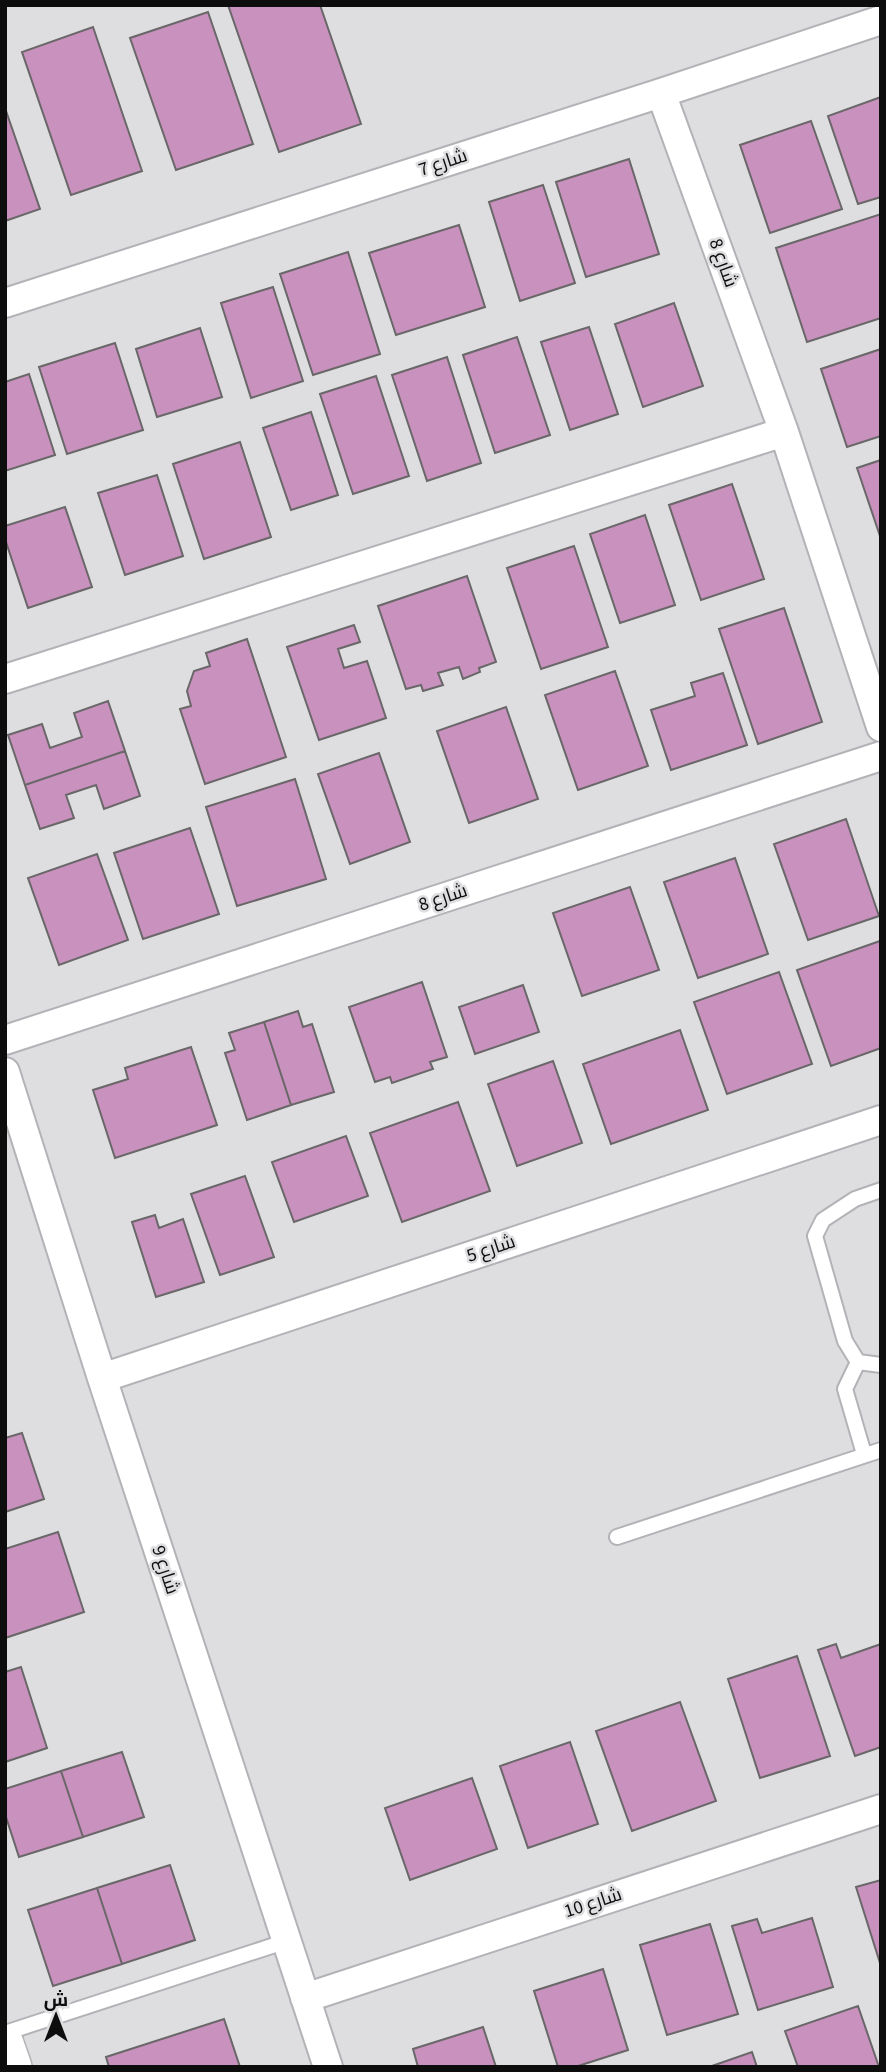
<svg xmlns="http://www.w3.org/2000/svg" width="886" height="2072" font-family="'Source Sans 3',Cairo,sans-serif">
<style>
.building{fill:#c991bd;stroke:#6a6769;stroke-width:2}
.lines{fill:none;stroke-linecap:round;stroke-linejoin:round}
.service-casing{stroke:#b3b3b7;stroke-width:18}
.minor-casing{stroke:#b3b3b7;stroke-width:32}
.tertiary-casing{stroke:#b3b3b7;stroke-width:40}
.service{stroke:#fff;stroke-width:14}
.minor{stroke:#fff;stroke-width:28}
.tertiary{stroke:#fff;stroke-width:37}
.labels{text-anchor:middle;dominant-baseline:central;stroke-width:5;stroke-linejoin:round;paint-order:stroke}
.street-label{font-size:19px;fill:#0d0d0e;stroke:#dedee1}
</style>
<rect width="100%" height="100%" fill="#dedee1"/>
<path class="building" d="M 228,5 L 320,5 L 361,124 L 279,152 Z
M 208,12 L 253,144 L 176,170 L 130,38 Z
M 93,27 L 142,171 L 71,195 L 22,52 Z
M 881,97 L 881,197 L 858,204 L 828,116 Z
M 5,108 L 40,209 L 5,221 Z
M 811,121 L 842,209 L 770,233 L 740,145 Z
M 629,159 L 659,254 L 586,277 L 556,182 Z
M 543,185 L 575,283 L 520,301 L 489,202 Z
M 881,214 L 881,318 L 807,342 L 776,248 Z
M 459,225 L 485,307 L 396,335 L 369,253 Z
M 348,252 L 380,354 L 313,375 L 280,274 Z
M 273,287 L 303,381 L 251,398 L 221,303 Z
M 674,303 L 703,386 L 643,407 L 615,324 Z
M 589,327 L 618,414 L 570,430 L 541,342 Z
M 200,328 L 222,397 L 157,417 L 136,349 Z
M 517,337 L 550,435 L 495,453 L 463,355 Z
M 115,343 L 143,430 L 67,454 L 39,367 Z
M 881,349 L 881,436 L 847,447 L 821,369 Z
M 447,357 L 481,463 L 427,481 L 392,375 Z
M 29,374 L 55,455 L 5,471 L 5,382 Z
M 376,376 L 409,476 L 353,494 L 320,394 Z
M 311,412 L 338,495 L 291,510 L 263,428 Z
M 240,442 L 271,537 L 204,559 L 173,464 Z
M 881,460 L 881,539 L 857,468 Z
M 157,475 L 183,556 L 125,575 L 98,493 Z
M 732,484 L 764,579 L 701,600 L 669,505 Z
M 65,507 L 92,587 L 28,608 L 5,539 L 5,526 Z
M 645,515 L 675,605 L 620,623 L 590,534 Z
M 574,546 L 608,647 L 541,669 L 507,568 Z
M 467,576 L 496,662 L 479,668 L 480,672 L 463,679 L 459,667 L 438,673 L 443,685 L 423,691 L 421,685 L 406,689 L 378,606 Z
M 784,608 L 822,722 L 758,744 L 719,629 Z
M 354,625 L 360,642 L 338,649 L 344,668 L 367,661 L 386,718 L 319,740 L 287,647 Z
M 247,639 L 286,757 L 205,784 L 180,709 L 191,706 L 187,691 L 194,671 L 210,666 L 206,653 Z
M 615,671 L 648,766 L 578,790 L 545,695 Z
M 723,673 L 747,745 L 671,770 L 651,710 L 695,696 L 691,683 Z
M 108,701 L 125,751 L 25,785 L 8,735 L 42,724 L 50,748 L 82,737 L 74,713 Z
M 506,707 L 538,799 L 469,823 L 437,731 Z
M 125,751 L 140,796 L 104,809 L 96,785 L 66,795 L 74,818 L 40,829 L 25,785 Z
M 379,753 L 410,842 L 350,864 L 318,774 Z
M 295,779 L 326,879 L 237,906 L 206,807 Z
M 846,819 L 879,916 L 808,940 L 774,844 Z
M 190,828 L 219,914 L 143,939 L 114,853 Z
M 97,854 L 128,940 L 59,965 L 28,878 Z
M 735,858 L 768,954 L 698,978 L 664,882 Z
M 630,887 L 659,970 L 582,996 L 553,913 Z
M 880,941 L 881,1048 L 831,1066 L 797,970 Z
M 779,972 L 812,1064 L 727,1094 L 694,1002 Z
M 422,982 L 447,1057 L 430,1062 L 433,1069 L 392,1083 L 390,1077 L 375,1082 L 349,1007 Z
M 523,985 L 539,1032 L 475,1054 L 459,1007 Z
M 298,1011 L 303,1027 L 312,1024 L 334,1092 L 291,1105 L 264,1022 Z
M 264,1022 L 291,1105 L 247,1120 L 225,1053 L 235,1050 L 229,1033 Z
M 680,1030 L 708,1110 L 611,1144 L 583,1064 Z
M 191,1047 L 217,1125 L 115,1158 L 93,1090 L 128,1079 L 125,1068 Z
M 553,1061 L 582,1143 L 517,1166 L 488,1084 Z
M 458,1102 L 490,1191 L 402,1222 L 370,1133 Z
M 346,1136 L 368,1196 L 294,1222 L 272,1162 Z
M 245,1176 L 274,1257 L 220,1275 L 191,1194 Z
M 155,1215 L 159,1228 L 183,1219 L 204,1282 L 156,1297 L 132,1222 Z
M 22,1433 L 44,1499 L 5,1512 L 5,1438 Z
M 58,1532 L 84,1612 L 5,1638 L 5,1549 Z
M 836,1644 L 841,1658 L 881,1644 L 881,1747 L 855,1756 L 818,1650 Z
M 797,1656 L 830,1756 L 760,1778 L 728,1679 Z
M 21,1667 L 47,1748 L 5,1762 L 5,1672 Z
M 680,1702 L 716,1801 L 632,1831 L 596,1731 Z
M 570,1742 L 598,1824 L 528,1848 L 500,1766 Z
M 122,1752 L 144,1817 L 83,1837 L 61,1771 Z
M 61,1771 L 83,1837 L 19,1857 L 5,1814 L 5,1789 Z
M 472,1778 L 497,1849 L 410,1880 L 385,1808 Z
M 170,1865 L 195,1940 L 122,1964 L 97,1888 Z
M 881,1880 L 881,1963 L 880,1963 L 856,1887 Z
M 97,1888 L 122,1964 L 53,1986 L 28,1910 Z
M 812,1918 L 833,1987 L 758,2010 L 732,1926 L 757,1919 L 762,1933 Z
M 710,1924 L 738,2014 L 667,2035 L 640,1945 Z
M 603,1969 L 628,2050 L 575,2067 L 558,2067 L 534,1991 Z
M 858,2006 L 879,2067 L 798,2067 L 785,2031 Z
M 224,2019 L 240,2067 L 109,2067 L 106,2057 Z
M 483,2027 L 496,2067 L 418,2067 L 413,2049 Z
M 752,2052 L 757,2067 L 709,2067 Z"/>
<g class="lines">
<g class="service-casing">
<path id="service" d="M 881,1190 L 855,1199 L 823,1220 L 815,1236 L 845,1341 L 858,1362 L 881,1365
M 858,1362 L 845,1389 L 864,1454
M 617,1537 L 881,1450
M 5,2033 L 287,1941"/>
</g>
<g class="minor-casing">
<path id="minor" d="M 661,93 L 784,432 L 881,727
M 5,303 L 661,93 L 881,20
M 5,679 L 784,432
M 5,1040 L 881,756
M 5,1072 L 102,1378 L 328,2067
M 102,1378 L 881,1120
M 305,1998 L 881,1809"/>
</g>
<g class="tertiary-casing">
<path id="tertiary" d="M 5,2044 L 13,2067"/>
</g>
<use href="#service" class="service"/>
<use href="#minor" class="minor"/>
<use href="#tertiary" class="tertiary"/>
</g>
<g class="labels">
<g class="street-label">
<text transform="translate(443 163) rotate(-18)">شارع 7</text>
<text transform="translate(723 263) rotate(70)">شارع 8</text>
<text transform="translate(443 898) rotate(-18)">شارع 8</text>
<text transform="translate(491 1249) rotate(-18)">شارع 5</text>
<text transform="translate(165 1570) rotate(72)">شارع 9</text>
<text transform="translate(593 1903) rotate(-18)">شارع 10</text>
</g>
</g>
<rect width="886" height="2072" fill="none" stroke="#0d0d0e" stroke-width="14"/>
<g transform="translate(56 2016)" stroke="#dedee1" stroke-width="5" paint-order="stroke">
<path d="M0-5L12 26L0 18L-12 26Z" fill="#0d0d0e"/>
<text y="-10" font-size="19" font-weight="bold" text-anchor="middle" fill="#0d0d0e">ش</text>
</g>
</svg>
